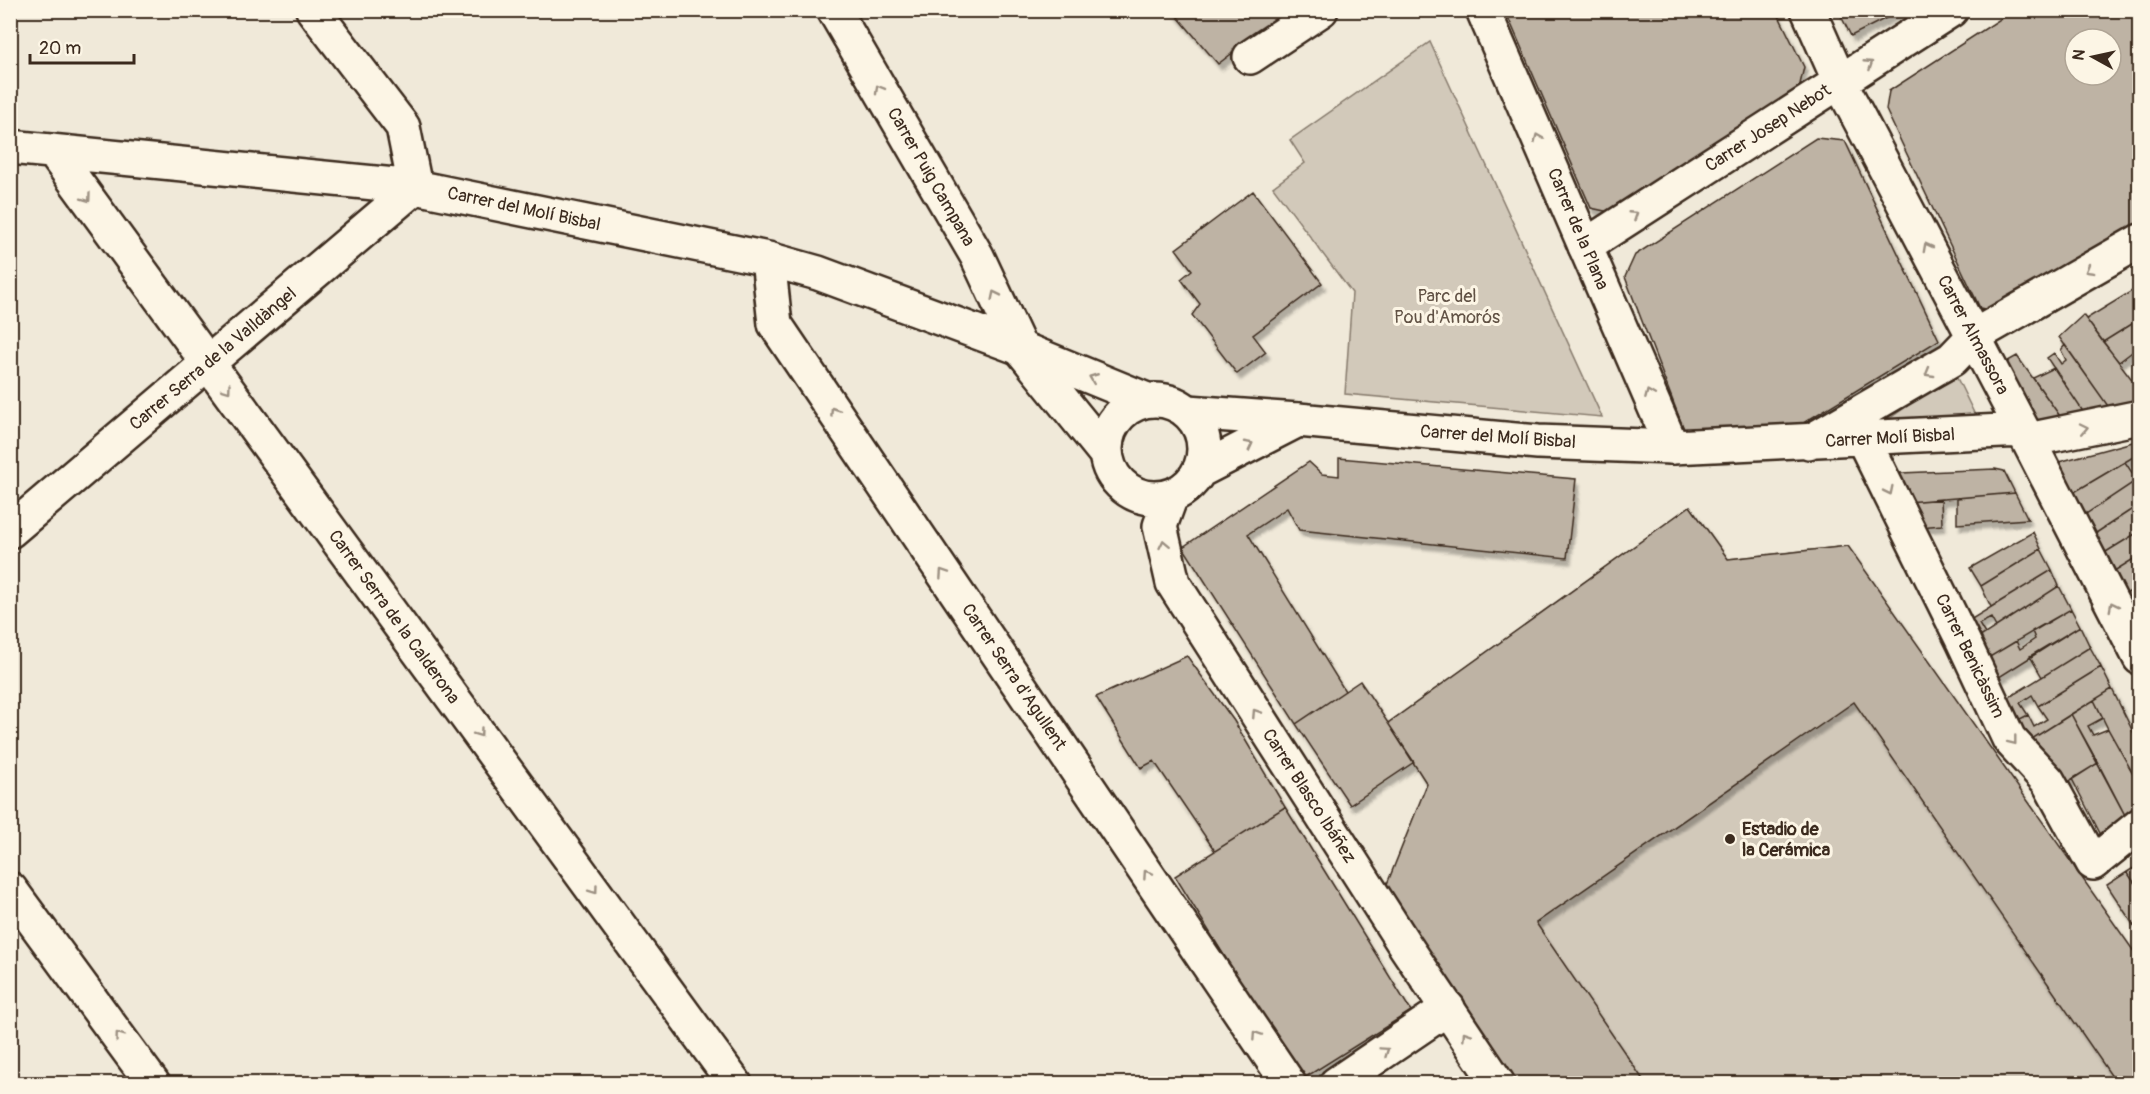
<svg xmlns="http://www.w3.org/2000/svg" width="2150" height="1094" font-family="Pangolin,sans-serif">
<style>
.green{fill:#d2c9ba;stroke:#867a6c;stroke-width:1.5}
.building{fill:#beb3a4;stroke:#3b2a1e;stroke-width:1.5;fill-rule:evenodd;filter:url(#shadow)}
.lines{fill:none;stroke-linecap:round;stroke-linejoin:round}
.minor-casing{stroke:#3b2a1e;stroke-width:38}
.secondary-casing{stroke:#3b2a1e;stroke-width:38}
.minor{stroke:#fcf5e5;stroke-width:33}
.secondary{stroke:#fcf5e5;stroke-width:33}
.oneway{stroke:#9c9082}
.poi-dot{fill:#3b2a1e;stroke:#fcf5e5;stroke-width:2}
.labels{text-anchor:middle;dominant-baseline:central;stroke-width:6;stroke-linejoin:round;paint-order:stroke}
.street-label{font-size:18px;fill:#3b2a1e;stroke:#fcf5e5}
.park-label{font-size:18px;fill:#615245;stroke:#fcf5e5}
.poi-label{font-size:18px;font-weight:bold;fill:#3b2a1e;stroke:#fcf5e5;text-anchor:start}
</style>
<defs>
<filter id="shadow"><feDropShadow dx="3.5" dy="6" stdDeviation="1.5" flood-color="#0004"/></filter>
</defs>
<rect width="100%" height="100%" fill="#f0e9d9"/>
<filter id="ink" filterUnits="userSpaceOnUse"><feTurbulence type="fractalNoise" baseFrequency=".0167" numOctaves="2"/><feDisplacementMap in="SourceGraphic" scale="12" xChannelSelector="R" yChannelSelector="G"/><feConvolveMatrix kernelMatrix="1 2 1 2 8 2 1 2 1" color-interpolation-filters="sRGB"/></filter>
<g filter="url(#ink)">
<path class="green" d="M 1430,42 L 1602,417 L 1345,394 L 1352,293 L 1273,187 L 1305,163 L 1290,140 Z
M 1957,378 L 1975,415 L 1886,421 L 1920,397 Z
M 1690,506 L 1728,559 L 1848,546 L 2139,1083 L 1508,1083 L 1427,784 L 1388,723 Z"/>
<path class="building" d="M 1172,10 L 1289,10 L 1218,64 Z
M 1505,10 L 1776,10 L 1804,67 L 1798,93 L 1614,213 L 1591,208 Z
M 1838,10 L 1902,10 L 1851,36 Z
M 2014,10 L 2140,10 L 2140,226 L 1994,311 L 1980,308 L 1886,110 L 1889,91 ZM 2075,39 L 2111,39 L 2111,75 L 2075,75 Z
M 1816,138 L 1845,141 L 1939,340 L 1782,436 L 1686,435 L 1625,277 L 1635,255 Z
M 1253,191 L 1322,283 L 1253,335 L 1266,352 L 1237,374 L 1192,315 L 1200,304 L 1181,279 L 1192,270 L 1176,249 Z
M 2140,286 L 2140,319 L 2103,342 L 2086,319 Z
M 2083,315 L 2140,390 L 2140,409 L 2115,416 L 2059,337 Z
M 2140,319 L 2140,346 L 2119,362 L 2103,342 Z
M 2065,345 L 2115,416 L 2090,422 L 2047,358 L 2054,353 L 2061,364 L 2066,360 L 2061,350 Z
M 2017,356 L 2067,426 L 2033,429 L 2006,369 L 2008,361 Z
M 2054,368 L 2090,422 L 2067,426 L 2033,378 Z
M 2140,440 L 2140,453 L 2071,494 L 2055,463 Z
M 1339,458 L 1576,479 L 1567,558 L 1299,530 L 1287,508 L 1248,534 L 1345,691 L 1296,724 L 1183,547 L 1309,462 L 1322,474 L 1339,476 Z
M 2125,462 L 2137,480 L 2083,516 L 2071,494 Z
M 1995,469 L 2004,471 L 2015,493 L 1908,502 L 1896,484 L 1901,473 Z
M 2140,478 L 2140,504 L 2093,535 L 2083,516 Z
M 2015,493 L 2028,519 L 1957,524 L 1957,498 Z
M 1941,499 L 1942,525 L 1919,527 L 1908,502 Z
M 2140,504 L 2140,531 L 2101,555 L 2093,535 Z
M 1690,506 L 1728,559 L 1848,546 L 2140,960 L 2140,1084 L 2117,1084 L 1854,702 L 1536,923 L 1646,1084 L 1508,1084 L 1383,894 L 1427,784 L 1388,723 Z
M 2140,531 L 2140,555 L 2111,573 L 2101,555 Z
M 2033,532 L 2041,549 L 1981,586 L 1970,568 Z
M 2041,549 L 2052,570 L 1991,607 L 1981,586 Z
M 2140,555 L 2140,585 L 2123,596 L 2111,573 Z
M 2052,570 L 2059,586 L 1996,627 L 1991,618 L 1979,624 L 1985,634 L 1974,641 L 1965,623 Z
M 2140,585 L 2140,612 L 2133,616 L 2123,596 Z
M 2059,586 L 2071,609 L 1983,661 L 1974,641 Z
M 2071,609 L 2080,626 L 1993,681 L 1983,661 L 2016,641 L 2020,649 L 2035,639 L 2032,631 Z
M 2080,626 L 2090,647 L 2042,677 L 2030,656 Z
M 2090,647 L 2101,667 L 2038,706 L 2032,695 L 2020,703 L 2028,715 L 2014,722 L 2003,701 Z
M 1187,656 L 1234,721 L 1285,807 L 1215,851 L 1154,761 L 1141,768 L 1096,697 Z
M 2101,667 L 2112,689 L 2024,744 L 2014,722 L 2028,715 L 2034,727 L 2047,719 L 2038,706 Z
M 1360,681 L 1414,762 L 1350,805 L 1296,724 Z
M 2112,689 L 2140,746 L 2140,786 L 2108,729 L 2094,700 Z
M 2094,700 L 2103,718 L 2088,726 L 2093,735 L 2108,729 L 2140,786 L 2140,810 L 2127,819 L 2071,714 Z
M 2071,714 L 2098,763 L 2062,786 L 2024,744 Z
M 2098,763 L 2127,819 L 2102,837 L 2072,779 Z
M 1285,807 L 1411,1011 L 1301,1080 L 1175,876 Z
M 2140,864 L 2140,891 L 2127,872 Z
M 2127,872 L 2140,891 L 2140,935 L 2107,885 Z"/>
<g class="lines">
<g class="minor-casing">
<path id="minor" d="M 834,10 L 977,256 L 1020,348
M 1808,10 L 1840,82 L 2028,440 L 2140,658
M 1250,57 L 1321,10
M 10,147 L 415,187 L 768,259 L 818,273 L 1020,348
M 53,151 L 735,1084
M 1585,246 L 1951,10
M 768,259 L 775,324 L 1289,1084
M 1188,412 L 1298,420
M 1863,439 L 1963,641 L 2009,739 L 2048,781 L 2093,863 L 2140,825
M 2028,440 L 2140,417
M 1809,442 L 1952,359 L 1974,336 L 2140,241
M 1672,447 L 2023,430
M 10,531 L 415,187 L 403,127 L 313,10
M 10,889 L 153,1084
M 1336,1084 L 1448,1008"/>
</g>
<g class="secondary-casing">
<path id="secondary" d="M1106 449a49 49 0 1 1 98 0a49 49 0 1 1-98 0Z
M 1106,454 L 1020,348 L 1147,400
M 1199,471 L 1298,420 L 1538,442 L 1672,447 L 1483,10
M 1171,496 L 1160,526 L 1173,583 L 1406,947 L 1498,1084"/>
</g>
<use href="#minor" class="minor"/>
<use href="#secondary" class="secondary"/>
</g>
<defs><path id="oneway-chevron" d="M-2-3.5L2.5 0L-2 3.5" fill="none" stroke-width="1.6" stroke-linecap="round" stroke-linejoin="round" transform="scale(1.5)"/></defs>
<g class="oneway">
<use href="#oneway-chevron" transform="translate(1869 64) rotate(-33)"/>
<use href="#oneway-chevron" transform="translate(879 89) rotate(-120)"/>
<use href="#oneway-chevron" transform="translate(1538 138) rotate(-113)"/>
<use href="#oneway-chevron" transform="translate(87 198) rotate(54)"/>
<use href="#oneway-chevron" transform="translate(1634 215) rotate(-33)"/>
<use href="#oneway-chevron" transform="translate(1927 247) rotate(-118)"/>
<use href="#oneway-chevron" transform="translate(2089 270) rotate(150)"/>
<use href="#oneway-chevron" transform="translate(995 295) rotate(-116)"/>
<use href="#oneway-chevron" transform="translate(1929 373) rotate(150)"/>
<use href="#oneway-chevron" transform="translate(1093 378) rotate(-158)"/>
<use href="#oneway-chevron" transform="translate(227 389) rotate(54)"/>
<use href="#oneway-chevron" transform="translate(1649 394) rotate(-113)"/>
<use href="#oneway-chevron" transform="translate(834 411) rotate(-124)"/>
<use href="#oneway-chevron" transform="translate(2084 428) rotate(-12)"/>
<use href="#oneway-chevron" transform="translate(1249 445) rotate(-27)"/>
<use href="#oneway-chevron" transform="translate(1889 491) rotate(64)"/>
<use href="#oneway-chevron" transform="translate(1164 544) rotate(-102)"/>
<use href="#oneway-chevron" transform="translate(943 573) rotate(-124)"/>
<use href="#oneway-chevron" transform="translate(2113 606) rotate(-117)"/>
<use href="#oneway-chevron" transform="translate(1256 713) rotate(-123)"/>
<use href="#oneway-chevron" transform="translate(479 733) rotate(54)"/>
<use href="#oneway-chevron" transform="translate(2013 741) rotate(52)"/>
<use href="#oneway-chevron" transform="translate(1147 874) rotate(-124)"/>
<use href="#oneway-chevron" transform="translate(594 890) rotate(54)"/>
<use href="#oneway-chevron" transform="translate(1256 1035) rotate(-124)"/>
<use href="#oneway-chevron" transform="translate(1466 1035) rotate(-124)"/>
<use href="#oneway-chevron" transform="translate(119 1036) rotate(-126)"/>
<use href="#oneway-chevron" transform="translate(1385 1051) rotate(-34)"/>
</g>
</g>
<circle class="poi-dot" cx="1730" cy="839" r="6"/>
<g class="labels">
<g class="street-label">
<text transform="translate(1768 128) rotate(-33)">Carrer Josep Nebot</text>
<text transform="translate(931 177) rotate(60)">Carrer Puig Campana</text>
<text transform="translate(524 209) rotate(12)">Carrer del Molí Bisbal</text>
<text transform="translate(1578 229) rotate(67)">Carrer de la Plana</text>
<text transform="translate(1973 335) rotate(62)">Carrer Almassora</text>
<text transform="translate(213 359) rotate(-40)">Carrer Serra de la Valldàngel</text>
<text transform="translate(1498 437) rotate(4)">Carrer del Molí Bisbal</text>
<text transform="translate(1890 438) rotate(-3)">Carrer Molí Bisbal</text>
<text transform="translate(394 617) rotate(54)">Carrer Serra de la Calderona</text>
<text transform="translate(1970 656) rotate(64)">Carrer Benicàssim</text>
<text transform="translate(1014 677) rotate(56)">Carrer Serra d'Agullent</text>
<text transform="translate(1309 796) rotate(57)">Carrer Blasco Ibáñez</text>
</g>
<g class="park-label">
<text x="1447" y="296">Parc del<tspan x="1447" dy="21">Pou d'Amorós</tspan></text>
</g>
<g class="poi-label">
<text x="1742" y="829">Estadio de<tspan x="1742" dy="21">la Cerámica</tspan></text>
</g>
</g>
<rect width="2150" height="1094" fill="none" stroke="#fcf5e5" stroke-width="36"/>
<rect x="18" y="18" width="2114" height="1058" fill="none" stroke="#3b2a1e" stroke-width="2" filter="url(#ink)"/>
<g transform="translate(2093 57) rotate(278)"><circle r="28" fill="#fcf5e5" stroke="#afa495" stroke-width="1.5"/>
<path d="M0-4.5L10 22L0 15L-10 22Z" fill="#3b2a1e"/>
<text y="-9" font-size="16" font-weight="bold" text-anchor="middle" fill="#3b2a1e">N</text>
</g>
<path d="M30 54v9h104v-9" fill="none" stroke="#3b2a1e" stroke-width="3"/>
<text x="39" y="54" font-size="18" fill="#3b2a1e" stroke="#fcf5e5" stroke-width="4.5" paint-order="stroke">20 m</text>
</svg>
